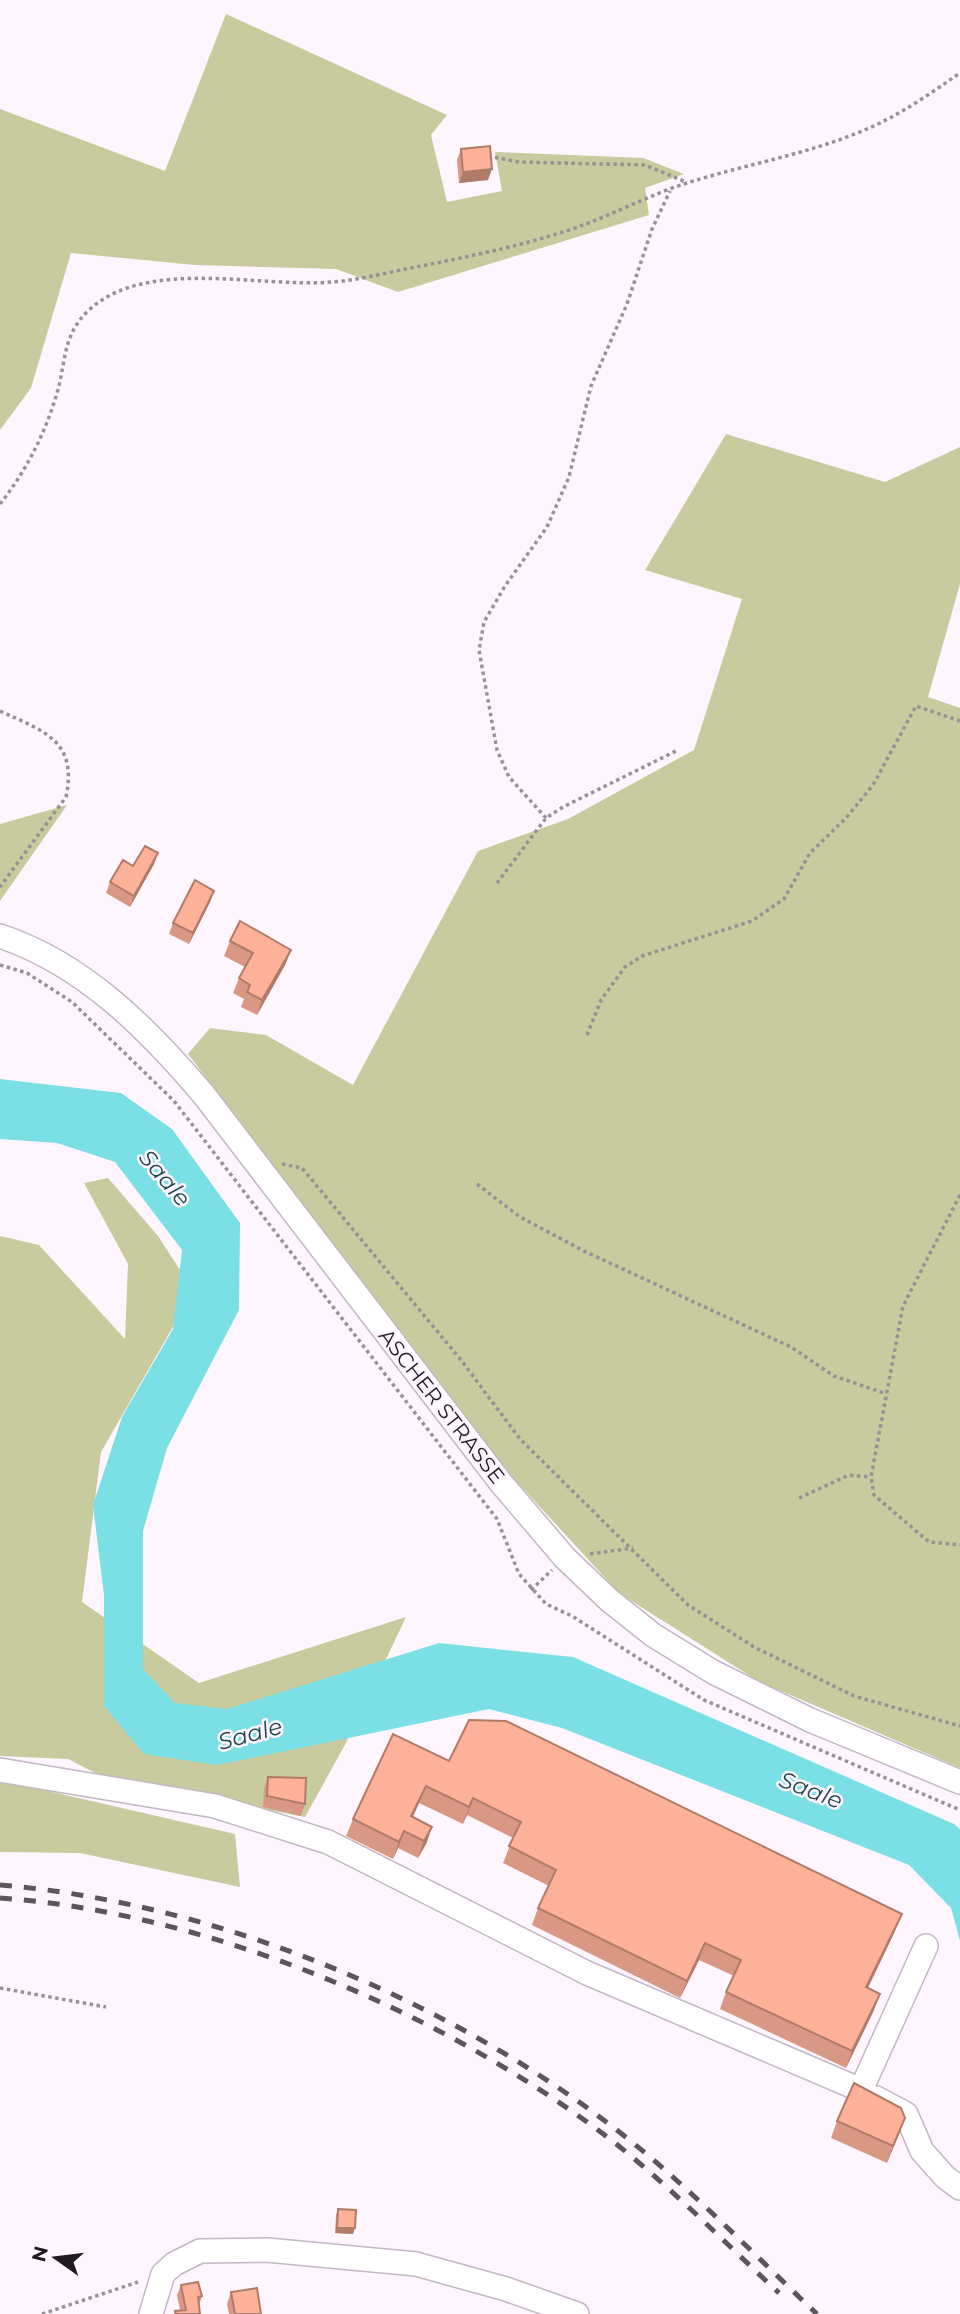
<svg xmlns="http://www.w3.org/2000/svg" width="960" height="2314" font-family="Montserrat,sans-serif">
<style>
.green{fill:#c7cb9d}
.water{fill:#7be0e5}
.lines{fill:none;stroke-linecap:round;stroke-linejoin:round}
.minor-casing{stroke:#c3b7c3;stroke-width:26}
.path{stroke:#989198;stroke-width:3.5;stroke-dasharray:3.5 3.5;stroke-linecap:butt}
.minor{stroke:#fff;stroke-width:23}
.rail{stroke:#5c565c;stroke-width:5;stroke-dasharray:12 12;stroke-linecap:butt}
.wall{fill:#d99883}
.shaded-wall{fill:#b07c6a}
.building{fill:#fcb198;stroke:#b07c6a;stroke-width:2}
.labels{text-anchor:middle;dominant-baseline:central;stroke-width:5;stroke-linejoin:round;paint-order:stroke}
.street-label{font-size:21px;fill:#201b20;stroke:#fff5ff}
.water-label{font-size:23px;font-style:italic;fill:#1c4a4c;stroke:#fff5ff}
</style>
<rect width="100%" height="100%" fill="#fff5ff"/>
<path class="green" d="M 226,14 L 447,115 L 431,135 L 447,202 L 502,191 L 495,152 L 643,158 L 684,174 L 645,188 L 649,215 L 398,292 L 336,269 L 195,265 L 71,253 L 31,388 L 0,430 L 0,109 L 165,171 Z
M 726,434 L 885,482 L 960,447 L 960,584 L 928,697 L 960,708 L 960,1768 L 758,1681 L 619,1593 L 506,1470 L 188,1054 L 210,1028 L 266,1035 L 353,1085 L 478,851 L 568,819 L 694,750 L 742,599 L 645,570 Z
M 67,805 L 0,901 L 0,824 Z
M 108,1178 L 158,1236 L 182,1273 L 174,1325 L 101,1452 L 82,1602 L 199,1683 L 406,1617 L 346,1743 L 305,1817 L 109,1780 L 68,1759 L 0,1756 L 0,1236 L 39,1245 L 125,1339 L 128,1264 L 84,1183 Z
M 0,1780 L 235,1834 L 240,1887 L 80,1853 L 0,1852 Z"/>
<path class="water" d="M 0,1079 L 121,1093 L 172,1129 L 240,1223 L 239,1310 L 167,1448 L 143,1531 L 143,1669 L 175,1703 L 227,1709 L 439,1643 L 573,1657 L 954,1824 L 960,1829 L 960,1941 L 951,1908 L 909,1865 L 562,1728 L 489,1709 L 217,1765 L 144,1754 L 104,1706 L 104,1595 L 93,1505 L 122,1417 L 173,1329 L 182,1250 L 115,1162 L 57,1143 L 0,1139 Z"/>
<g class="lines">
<g class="minor-casing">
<path id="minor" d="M 0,936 C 84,964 148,1029 204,1095 L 501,1483 L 565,1558 L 609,1600 L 653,1635 L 713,1672 L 810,1720 L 960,1782
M 0,1770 L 215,1806 L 328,1842 L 587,1973 L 861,2090 L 926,1946
M 876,2098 L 906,2114 L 922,2151 L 945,2177 L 960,2188
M 151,2314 L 163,2274 L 174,2264 L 200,2251 L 267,2250 L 416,2264 L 506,2289 L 577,2314"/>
</g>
<path class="path" d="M 488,156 L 519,162 L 645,165 L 686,182
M 0,504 C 26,471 45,434 57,393 C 66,363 62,335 89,310 C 146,257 260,288 332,282 C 360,280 389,272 416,267 C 466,257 517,247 566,231 C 607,218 646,196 687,183 C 747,164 809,154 867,129 C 900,115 931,93 960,73
M 0,711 C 43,731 78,740 66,797 L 0,887
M 546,818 L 509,777 L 497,750 L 479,650 L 484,622 L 505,586 L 547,527 L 569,477 L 591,386 L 627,304 L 652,229 L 670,191
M 497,883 L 546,818 L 563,807 L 678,750
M 0,965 L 27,973 L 72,1002 L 174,1101 L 497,1519 L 519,1574 L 546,1604 L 572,1616 L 704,1700 L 960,1810
M 587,1035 L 601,1000 L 625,967 L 642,956 L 752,921 L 784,899 L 810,853 L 846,818 L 873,785 L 916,706 L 960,721
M 282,1164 L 302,1168 L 461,1360 L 520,1439 L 688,1605 L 754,1647 L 854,1696 L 960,1726
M 477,1184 L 520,1217 L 584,1251 L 791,1347 L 834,1376 L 884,1393
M 960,1195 L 903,1306 L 871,1477 L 874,1495 L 929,1542 L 960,1545
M 799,1498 L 849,1475 L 871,1477
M 590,1554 L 633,1548
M 531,1590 L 552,1570
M 0,1988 L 106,2007
M 42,2314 L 138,2282"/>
<use href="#minor" class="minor"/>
<path class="rail" d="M 0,1885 C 209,1902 438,1995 605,2121 C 680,2177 749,2250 817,2314
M 0,1898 C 204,1912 435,2009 598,2130 C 660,2176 722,2240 779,2293"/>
</g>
<path class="wall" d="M 461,149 L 488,180 L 459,183 L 457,160 Z
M 158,853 L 154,864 L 130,907 L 106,893 L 110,882 L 133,866 Z
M 214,891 L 210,902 L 189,944 L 169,934 L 173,923 Z
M 230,941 L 291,950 L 285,965 L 257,1015 L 241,1007 L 244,999 L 233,993 L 239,978 L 245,967 L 224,956 Z
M 449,1761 L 895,1931 L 868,1988 L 874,2010 L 846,2068 L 720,2009 L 726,1992 L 734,1976 L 699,1960 L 680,1998 L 532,1925 L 538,1908 L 549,1886 L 503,1863 L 513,1838 L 467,1815 L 463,1824 L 419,1803 L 413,1817 L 432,1827 L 426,1844 L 418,1858 L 398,1848 L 393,1859 L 346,1836 L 353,1819 Z
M 268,1777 L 305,1804 L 301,1816 L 263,1807 L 264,1788 Z
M 905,2118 L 887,2163 L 831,2138 L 837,2121 Z
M 338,2209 L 353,2234 L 335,2233 L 336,2215 Z
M 181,2285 L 202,2296 L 199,2305 L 200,2314 L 174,2314 L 175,2311 L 180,2310 L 177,2295 Z
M 231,2292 L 261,2314 L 229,2314 L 227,2304 Z"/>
<path class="shaded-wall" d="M 492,169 L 488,180 L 459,183 L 463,172 Z
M 158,853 L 154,864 L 130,907 L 134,896 Z
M 214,891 L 210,902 L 189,944 L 193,933 Z
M 291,950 L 285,965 L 257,1015 L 262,1000 Z
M 426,1786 L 419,1803 L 405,1833 L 411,1816 Z
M 473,1798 L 467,1815 L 463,1824 L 469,1807 Z
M 432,1827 L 426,1844 L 418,1858 L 424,1841 Z
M 404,1831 L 398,1848 L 393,1859 L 399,1842 Z
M 902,1914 L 895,1931 L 860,2004 L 866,1987 Z
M 705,1943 L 699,1960 L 680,1998 L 687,1981 Z
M 880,1994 L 874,2010 L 846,2068 L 852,2051 Z
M 905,2118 L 899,2134 L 887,2163 L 893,2146 Z
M 337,2228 L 355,2228 L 353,2234 L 335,2233 Z"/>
<path class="building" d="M 490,146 L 492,169 L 463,172 L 461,149 Z
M 145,846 L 158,853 L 134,896 L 110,882 L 123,860 L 133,866 Z
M 195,880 L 214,891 L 193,933 L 173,923 Z
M 240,921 L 291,950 L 262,1000 L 247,992 L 250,985 L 239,978 L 253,953 L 230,941 Z
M 469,1720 L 506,1721 L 902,1914 L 866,1987 L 880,1994 L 852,2051 L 726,1992 L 741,1960 L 705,1943 L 687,1981 L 538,1908 L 556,1870 L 509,1846 L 521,1822 L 473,1798 L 469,1807 L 426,1786 L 411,1816 L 432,1827 L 424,1841 L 404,1831 L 399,1842 L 353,1819 L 393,1734 L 449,1761 Z
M 268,1777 L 306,1778 L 305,1804 L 267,1796 Z
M 854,2083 L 901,2108 L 905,2118 L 893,2146 L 837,2121 Z
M 338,2209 L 356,2210 L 355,2228 L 337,2228 Z
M 198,2282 L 202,2296 L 198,2297 L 200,2314 L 176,2314 L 175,2311 L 186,2310 L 181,2285 Z
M 257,2288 L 261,2314 L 235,2314 L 231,2292 Z"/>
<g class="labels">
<g class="street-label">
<text transform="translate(442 1406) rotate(52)">ASCHER STRASSE</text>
</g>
<g class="water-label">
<text transform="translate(165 1178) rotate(50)">Saale</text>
<text transform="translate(250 1734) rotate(-15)">Saale</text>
<text transform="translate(811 1790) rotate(21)">Saale</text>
</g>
</g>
<g transform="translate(56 2258) rotate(284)" stroke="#fff5ff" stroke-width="5" paint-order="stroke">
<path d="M0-5L12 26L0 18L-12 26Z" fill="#201b20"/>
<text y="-10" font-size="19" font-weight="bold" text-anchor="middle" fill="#201b20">N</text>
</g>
</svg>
